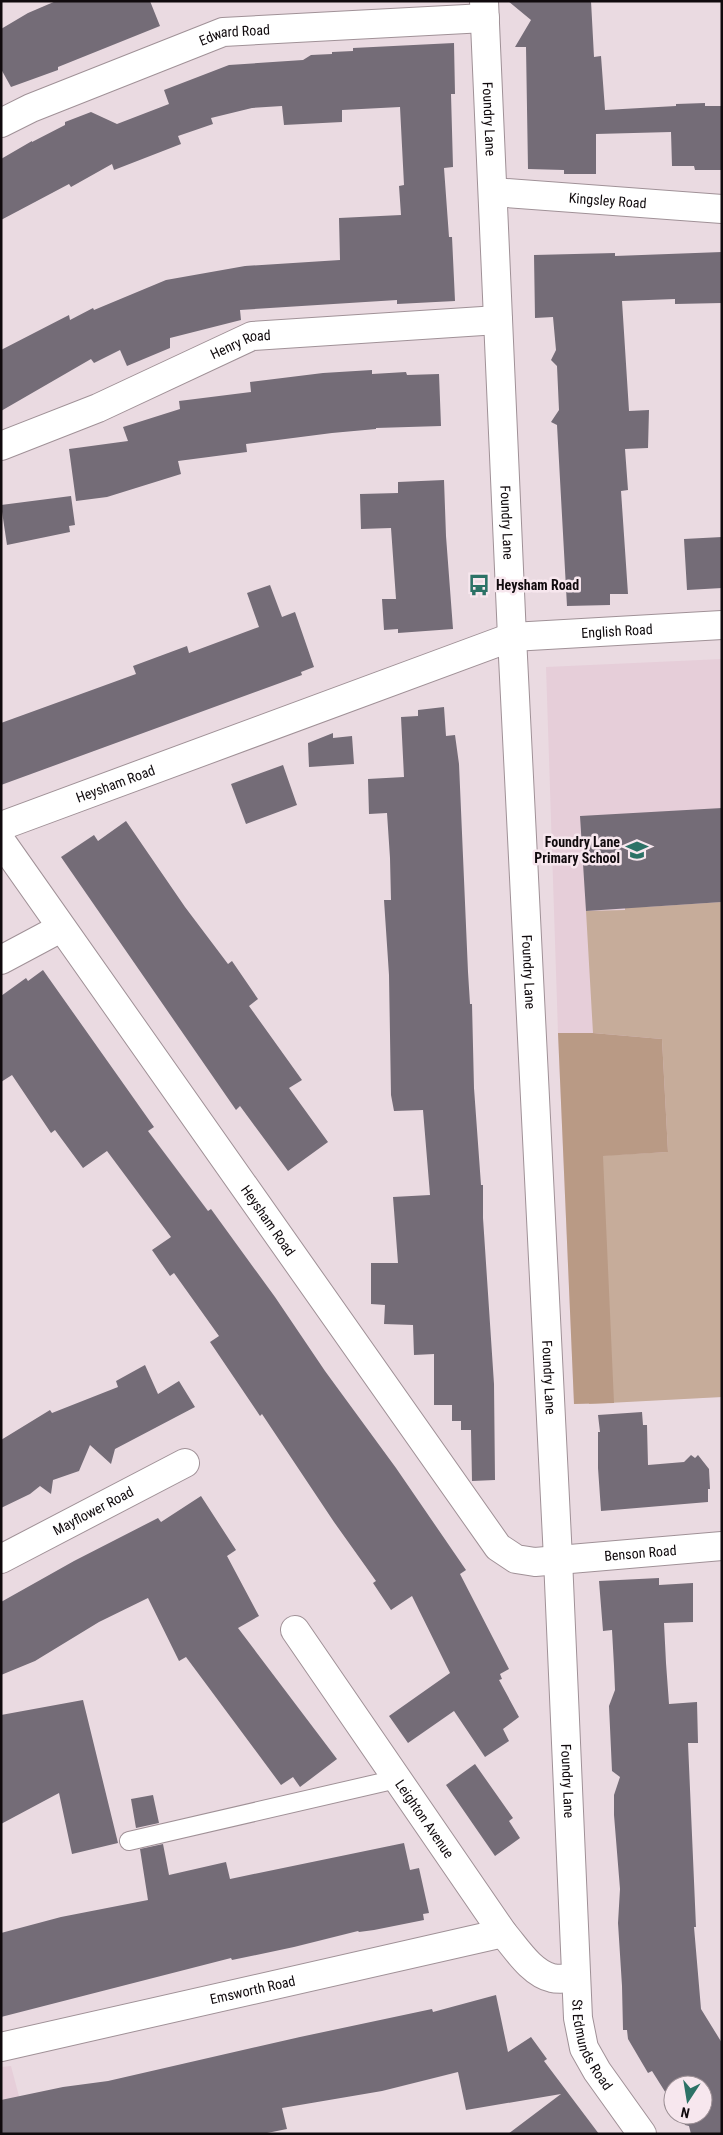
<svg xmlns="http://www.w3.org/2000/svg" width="723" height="2135" font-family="'Roboto Condensed',sans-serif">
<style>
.built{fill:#e6ced9}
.green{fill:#c6ac9a}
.forest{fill:#b99a85}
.building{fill:#746c77}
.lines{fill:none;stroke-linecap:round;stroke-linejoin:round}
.lane-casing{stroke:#a09197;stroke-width:20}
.street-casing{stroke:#a09197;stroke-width:30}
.lane{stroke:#fff;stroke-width:18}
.street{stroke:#fff;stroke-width:28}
.labels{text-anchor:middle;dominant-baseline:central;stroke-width:5;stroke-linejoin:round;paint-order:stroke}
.street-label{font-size:14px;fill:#100a0d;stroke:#f7e7ee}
.poi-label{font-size:14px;font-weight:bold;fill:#100a0d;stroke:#f7e7ee;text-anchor:start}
</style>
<rect width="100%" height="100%" fill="#eadae1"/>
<path class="built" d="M 722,659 L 722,1397 L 574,1404 L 558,1033 L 546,667 Z
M 11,2066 L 29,2134 L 1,2134 L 1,2067 Z"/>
<path class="green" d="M 625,897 L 645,907 L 722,902 L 722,1397 L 589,1404 L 574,1157 L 668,1152 L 662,1039 L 593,1033 L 586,911 L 625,910 Z"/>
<path class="forest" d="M 558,1033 L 593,1033 L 662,1039 L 668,1152 L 603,1156 L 614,1403 L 574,1404 Z"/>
<path class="building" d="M 56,1 L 150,1 L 160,26 L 58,67 L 58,70 L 11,87 L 1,69 L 1,29 L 28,13 Z
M 508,1 L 591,1 L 594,57 L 601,56 L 605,110 L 676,106 L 676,104 L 705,103 L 705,106 L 722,106 L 722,170 L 695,170 L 694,166 L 672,166 L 671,132 L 596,134 L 596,174 L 564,174 L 564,170 L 528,169 L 526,47 L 515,47 L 531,20 Z
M 454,43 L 455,94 L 451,94 L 453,167 L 444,168 L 449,237 L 452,237 L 455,301 L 397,304 L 397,300 L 240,310 L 241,320 L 170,338 L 170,348 L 127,366 L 120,350 L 94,363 L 91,359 L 1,411 L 1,350 L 69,315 L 70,320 L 93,308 L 94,310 L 166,280 L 245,266 L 340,260 L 339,218 L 401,215 L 399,186 L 404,185 L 400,107 L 342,110 L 342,122 L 284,125 L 282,106 L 252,108 L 211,118 L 213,124 L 178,136 L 181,144 L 114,170 L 112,164 L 71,187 L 69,184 L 1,220 L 1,159 L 32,141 L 32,142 L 65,125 L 65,122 L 91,112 L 117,124 L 169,104 L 164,90 L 229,65 L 303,60 L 311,55 L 332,54 L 332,52 L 353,51 L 353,48 Z
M 722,252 L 722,303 L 675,304 L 675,299 L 622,301 L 629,411 L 649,410 L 648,448 L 625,449 L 628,490 L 621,491 L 628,594 L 610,594 L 610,605 L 567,606 L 557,425 L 551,422 L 559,410 L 557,366 L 551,360 L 556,350 L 553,317 L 535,318 L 534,255 L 615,253 L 615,256 Z
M 372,370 L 372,374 L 406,372 L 407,375 L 439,374 L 441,426 L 376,428 L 376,429 L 332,433 L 246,444 L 247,452 L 178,461 L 181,474 L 107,497 L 76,501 L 69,449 L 128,441 L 123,427 L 180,409 L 179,401 L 251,392 L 250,382 L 323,373 Z
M 444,480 L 446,536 L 453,629 L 398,633 L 398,629 L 384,630 L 382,599 L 396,599 L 391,528 L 361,529 L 360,494 L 398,493 L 398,482 Z
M 71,496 L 75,525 L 69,526 L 70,532 L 7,545 L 1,505 Z
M 722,537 L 722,588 L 687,590 L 684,539 Z
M 270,585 L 282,617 L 295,612 L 314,667 L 301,672 L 302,675 L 1,785 L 1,723 L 136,674 L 133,666 L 187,646 L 189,653 L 259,627 L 247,593 Z
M 444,707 L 446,736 L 455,735 L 459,764 L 468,972 L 470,1004 L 472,1004 L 474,1088 L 481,1185 L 483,1185 L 483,1218 L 494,1384 L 495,1480 L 472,1481 L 471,1430 L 461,1430 L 461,1421 L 452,1421 L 452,1405 L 434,1405 L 434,1354 L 414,1355 L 413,1325 L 384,1324 L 385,1305 L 371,1304 L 371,1263 L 398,1263 L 393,1197 L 430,1195 L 423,1110 L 394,1111 L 391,1095 L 389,975 L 384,900 L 391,900 L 390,858 L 387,813 L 369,814 L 368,779 L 404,777 L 401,717 L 418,716 L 418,710 Z
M 333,733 L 333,738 L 352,736 L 354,764 L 309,767 L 308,743 Z
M 283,765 L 297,805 L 246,824 L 231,784 Z
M 722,808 L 722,902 L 586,911 L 580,816 Z
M 126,821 L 185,907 L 228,964 L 232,961 L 258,999 L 249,1006 L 302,1080 L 289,1088 L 328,1142 L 288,1171 L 240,1106 L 236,1110 L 61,857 L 94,835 L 98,841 Z
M 43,970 L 154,1127 L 148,1131 L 208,1211 L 211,1209 L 275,1297 L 325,1371 L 396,1468 L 466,1570 L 460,1574 L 509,1669 L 500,1674 L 502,1679 L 499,1680 L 519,1717 L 503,1729 L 509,1741 L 485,1757 L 454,1711 L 408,1743 L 389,1716 L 450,1673 L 412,1596 L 391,1610 L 373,1583 L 376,1581 L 334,1522 L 262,1414 L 260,1416 L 210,1342 L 219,1336 L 174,1273 L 170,1276 L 152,1250 L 171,1237 L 107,1151 L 83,1168 L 55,1130 L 51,1133 L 12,1075 L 1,1082 L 1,996 L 26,978 L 28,981 Z
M 145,1365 L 158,1394 L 179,1381 L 195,1407 L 115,1449 L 111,1464 L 90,1445 L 79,1471 L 53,1480 L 51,1494 L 40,1486 L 30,1494 L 1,1508 L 1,1440 L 50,1410 L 52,1413 L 118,1387 L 116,1381 Z
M 642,1412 L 643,1425 L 647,1425 L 648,1465 L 684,1462 L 691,1455 L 695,1458 L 698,1455 L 709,1469 L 710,1489 L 708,1489 L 708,1502 L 601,1511 L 598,1468 L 598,1432 L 600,1432 L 598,1415 Z
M 201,1496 L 236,1550 L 227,1556 L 259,1616 L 238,1628 L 337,1759 L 300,1787 L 293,1777 L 281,1785 L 186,1657 L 179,1661 L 148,1598 L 99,1622 L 35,1661 L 1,1675 L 1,1602 L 74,1561 L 158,1518 L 161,1522 Z
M 659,1578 L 659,1585 L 693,1583 L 693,1622 L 664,1623 L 666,1663 L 669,1704 L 697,1702 L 698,1743 L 688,1743 L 696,1927 L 694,1927 L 701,2009 L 722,2043 L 722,2134 L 691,2134 L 689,2126 L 685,2125 L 681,2115 L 703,2115 L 703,2085 L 673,2085 L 673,2095 L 669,2098 L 652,2071 L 648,2073 L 628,2039 L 627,2030 L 623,2030 L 622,1986 L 618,1923 L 620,1889 L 614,1815 L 614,1795 L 620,1777 L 612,1771 L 609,1706 L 615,1690 L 614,1666 L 612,1630 L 603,1631 L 599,1581 Z
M 83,1700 L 118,1843 L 72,1854 L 59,1793 L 1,1824 L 1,1715 Z
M 475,1764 L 513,1818 L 509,1821 L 520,1838 L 495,1856 L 446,1785 Z
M 153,1795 L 159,1823 L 136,1828 L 131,1799 Z
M 404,1843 L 410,1870 L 419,1868 L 429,1913 L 423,1914 L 424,1920 L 374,1930 L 359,1932 L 358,1931 L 294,1947 L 232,1960 L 231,1958 L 1,2017 L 1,1933 L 61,1917 L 148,1900 L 140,1849 L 163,1844 L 169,1875 L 226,1862 L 230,1879 Z
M 496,1995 L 508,2052 L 531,2037 L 547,2059 L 544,2061 L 599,2134 L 508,2134 L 561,2094 L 466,2110 L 458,2072 L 382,2091 L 282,2108 L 287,2129 L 262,2134 L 1,2134 L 1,2100 L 63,2087 L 108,2081 L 300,2037 L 432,2009 L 433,2012 Z"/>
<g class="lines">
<g class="lane-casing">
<path id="lane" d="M 129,1841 L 397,1779"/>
</g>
<g class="street-casing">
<g id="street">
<path id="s1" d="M 484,1 L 512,637 L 558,1559 L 578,2018 L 584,2048 L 597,2071 L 642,2134"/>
<path id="s2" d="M 1,123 L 31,108 L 223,32 L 485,18"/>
<path id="s3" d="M 493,192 L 722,209"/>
<path id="s4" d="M 1,446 L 98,408 L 252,336 L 498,320"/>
<path id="s5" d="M 1,826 L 512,637 L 722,625"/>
<path id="s6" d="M 1,841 L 498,1547 L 516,1559 L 535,1562 L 722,1546"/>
<path d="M 1,960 L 61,928"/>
<path id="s7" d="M 1,1559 L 185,1463"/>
<path id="s8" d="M 295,1630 L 503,1933 C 516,1948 531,1973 552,1978 C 559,1980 569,1978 576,1978"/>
<path id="s9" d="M 1,2047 L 503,1933"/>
</g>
</g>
<use href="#lane" class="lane"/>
<use href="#street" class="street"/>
</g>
<defs>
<g id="bus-bare" transform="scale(1.725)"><path d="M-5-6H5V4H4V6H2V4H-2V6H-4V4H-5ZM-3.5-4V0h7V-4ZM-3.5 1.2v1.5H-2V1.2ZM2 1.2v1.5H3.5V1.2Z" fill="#2c7266" stroke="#f7e7ee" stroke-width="2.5" paint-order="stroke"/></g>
<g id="school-bare" transform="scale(1.725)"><path d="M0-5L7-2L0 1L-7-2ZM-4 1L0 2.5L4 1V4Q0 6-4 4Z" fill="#2c7266" stroke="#f7e7ee" stroke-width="2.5" paint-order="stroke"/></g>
</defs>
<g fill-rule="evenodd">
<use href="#bus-bare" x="479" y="585"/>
<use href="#school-bare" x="637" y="850"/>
</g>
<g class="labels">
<g class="street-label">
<text stroke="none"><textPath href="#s2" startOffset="251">Edward Road</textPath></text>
<text stroke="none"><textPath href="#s1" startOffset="118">Foundry Lane</textPath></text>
<text stroke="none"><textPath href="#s3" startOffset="115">Kingsley Road</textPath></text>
<text stroke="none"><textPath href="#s4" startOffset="261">Henry Road</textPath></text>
<text stroke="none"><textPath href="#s1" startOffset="522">Foundry Lane</textPath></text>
<text stroke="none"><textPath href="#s5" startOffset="650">English Road</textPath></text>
<text stroke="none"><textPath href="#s5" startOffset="122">Heysham Road</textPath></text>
<text stroke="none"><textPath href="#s1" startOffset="972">Foundry Lane</textPath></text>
<text stroke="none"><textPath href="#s6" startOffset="464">Heysham Road</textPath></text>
<text stroke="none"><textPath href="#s1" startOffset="1378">Foundry Lane</textPath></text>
<text stroke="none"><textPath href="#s7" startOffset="104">Mayflower Road</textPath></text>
<text stroke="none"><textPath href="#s6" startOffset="1010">Benson Road</textPath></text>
<text stroke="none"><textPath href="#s1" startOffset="1782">Foundry Lane</textPath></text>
<text stroke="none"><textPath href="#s8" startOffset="229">Leighton Avenue</textPath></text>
<text stroke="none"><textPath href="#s9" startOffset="258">Emsworth Road</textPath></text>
<text stroke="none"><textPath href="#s1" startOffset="2049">St Edmunds Road</textPath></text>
</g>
<g class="poi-label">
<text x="496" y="585">Heysham Road</text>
<text x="620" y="842" text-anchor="end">Foundry Lane<tspan x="620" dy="16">Primary School</tspan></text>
</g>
</g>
<rect width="723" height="2135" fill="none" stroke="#100a0d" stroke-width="5"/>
<g transform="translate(688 2100) rotate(192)"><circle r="24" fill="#f7e7ee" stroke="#9b8f94"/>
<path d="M0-4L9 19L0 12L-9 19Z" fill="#2c7266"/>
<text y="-8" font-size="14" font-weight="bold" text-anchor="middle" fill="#100a0d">N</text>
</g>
</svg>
